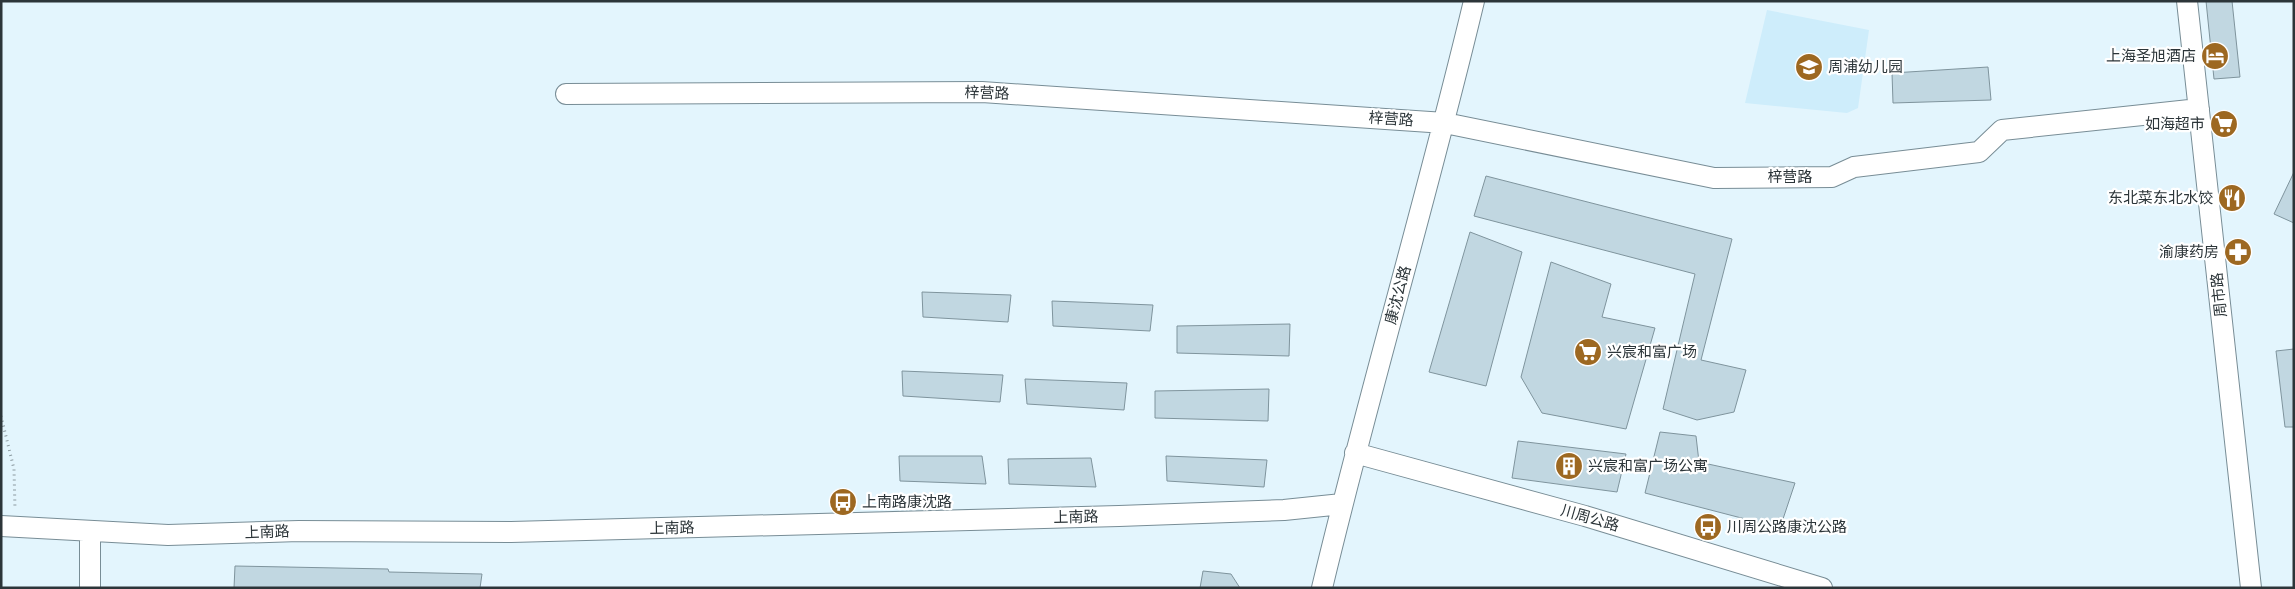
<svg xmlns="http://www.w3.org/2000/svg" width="2295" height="589" font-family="Signika,'Noto Sans SC',sans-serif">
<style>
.built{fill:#ceedfb}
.building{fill:#c1d7e1;stroke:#7f949d}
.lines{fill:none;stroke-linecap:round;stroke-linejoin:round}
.minor-casing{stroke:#788d96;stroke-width:22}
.path{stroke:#8b999f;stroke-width:3;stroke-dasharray:1 4;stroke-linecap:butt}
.minor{stroke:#fff;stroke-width:20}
.labels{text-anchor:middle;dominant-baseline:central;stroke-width:4.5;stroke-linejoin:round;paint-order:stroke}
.poi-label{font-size:15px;fill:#2c3539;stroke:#fff;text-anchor:start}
.street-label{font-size:15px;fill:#2c3539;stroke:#fff}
</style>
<rect width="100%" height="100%" fill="#e3f5fd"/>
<path class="built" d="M 1767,10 L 1869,30 L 1858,108 L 1847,113 L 1745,103 Z"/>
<path class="building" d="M 2206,1 L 2232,1 L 2240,77 L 2214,79 Z
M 1988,67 L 1991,100 L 1893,103 L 1892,73 Z
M 2294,172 L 2294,223 L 2274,214 Z
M 1486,176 L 1732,239 L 1701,360 L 1746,370 L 1734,412 L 1697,420 L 1663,409 L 1695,274 L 1474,216 Z
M 1470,232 L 1522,252 L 1486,386 L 1429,372 Z
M 1551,262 L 1611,284 L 1602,317 L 1655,328 L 1626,429 L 1542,413 L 1521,377 Z
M 922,292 L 1011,295 L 1008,322 L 923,317 Z
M 1052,301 L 1153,305 L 1150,331 L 1053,326 Z
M 1290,324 L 1289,356 L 1177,353 L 1177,326 Z
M 2294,349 L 2294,427 L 2285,427 L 2276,351 Z
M 902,371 L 1003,375 L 1000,402 L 903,396 Z
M 1025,379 L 1127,383 L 1124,410 L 1027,404 Z
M 1269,389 L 1268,421 L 1155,418 L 1155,391 Z
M 1660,432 L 1696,436 L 1699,462 L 1795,483 L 1780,528 L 1645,493 Z
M 1518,441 L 1626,454 L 1617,492 L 1512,478 Z
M 899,456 L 982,456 L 986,484 L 900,481 Z
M 1166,456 L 1267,460 L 1264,487 L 1167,481 Z
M 1091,458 L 1096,487 L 1009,484 L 1008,459 Z
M 235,566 L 388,569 L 389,572 L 482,574 L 480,588 L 234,588 Z
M 1203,571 L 1231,574 L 1240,588 L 1200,588 Z"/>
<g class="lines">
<g class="minor-casing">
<path id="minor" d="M 2187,1 L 2251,588
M 566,94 L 982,92 L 1445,123 L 1714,178 L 1832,177 L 1854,167 L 1979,152 L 2002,130 L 2199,109
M 1355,453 L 1585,516 L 1822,588
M 1,526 L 168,535 L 299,531 L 511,532 L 1119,516 L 1284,510 L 1342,504
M 90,588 L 90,532
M 1322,588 C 1369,391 1427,198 1474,1"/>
</g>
<path class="path" d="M 1,416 L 14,469 L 15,509"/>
<use href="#minor" class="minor"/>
</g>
<defs>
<g id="hotel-disc" transform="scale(1.4375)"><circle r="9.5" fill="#9d6821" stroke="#fff"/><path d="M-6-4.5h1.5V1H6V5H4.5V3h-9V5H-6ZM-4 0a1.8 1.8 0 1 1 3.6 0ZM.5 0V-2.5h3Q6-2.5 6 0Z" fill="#fff"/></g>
<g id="school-disc" transform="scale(1.4375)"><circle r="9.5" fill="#9d6821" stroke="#fff"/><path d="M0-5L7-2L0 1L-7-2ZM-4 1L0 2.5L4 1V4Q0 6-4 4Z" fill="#fff"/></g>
<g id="supermarket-disc" transform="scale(1.4375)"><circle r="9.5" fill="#9d6821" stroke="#fff"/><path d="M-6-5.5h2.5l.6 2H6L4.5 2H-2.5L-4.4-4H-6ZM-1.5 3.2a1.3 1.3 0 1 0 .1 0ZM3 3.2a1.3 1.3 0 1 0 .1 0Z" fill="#fff"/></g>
<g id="restaurant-disc" transform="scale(1.4375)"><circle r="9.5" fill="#9d6821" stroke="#fff"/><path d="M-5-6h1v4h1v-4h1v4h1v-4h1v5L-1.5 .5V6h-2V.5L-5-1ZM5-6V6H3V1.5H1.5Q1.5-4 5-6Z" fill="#fff"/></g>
<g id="pharmacy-disc" transform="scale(1.4375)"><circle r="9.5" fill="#9d6821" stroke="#fff"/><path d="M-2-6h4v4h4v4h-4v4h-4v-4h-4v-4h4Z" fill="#fff"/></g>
<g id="building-disc" transform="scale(1.4375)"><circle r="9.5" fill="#9d6821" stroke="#fff"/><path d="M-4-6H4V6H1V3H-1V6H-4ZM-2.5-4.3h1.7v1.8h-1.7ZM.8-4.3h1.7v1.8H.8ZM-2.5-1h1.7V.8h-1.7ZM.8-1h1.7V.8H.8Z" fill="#fff"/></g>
<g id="bus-disc" transform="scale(1.4375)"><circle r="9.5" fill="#9d6821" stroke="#fff"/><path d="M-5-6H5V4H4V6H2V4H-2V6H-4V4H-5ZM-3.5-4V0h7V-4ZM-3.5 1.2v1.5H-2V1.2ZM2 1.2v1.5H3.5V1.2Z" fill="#fff"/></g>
</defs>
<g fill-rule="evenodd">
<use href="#hotel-disc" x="2215" y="56"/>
<use href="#school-disc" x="1809" y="67"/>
<use href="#supermarket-disc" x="2224" y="124"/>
<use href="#restaurant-disc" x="2232" y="198"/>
<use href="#pharmacy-disc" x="2238" y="252"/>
<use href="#supermarket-disc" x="1588" y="352"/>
<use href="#building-disc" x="1569" y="466"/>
<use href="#bus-disc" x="843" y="502"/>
<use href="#bus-disc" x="1708" y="527"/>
</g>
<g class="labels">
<g class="poi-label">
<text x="2196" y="56" text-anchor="end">上海圣旭酒店</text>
<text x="1828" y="67">周浦幼儿园</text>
<text x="2205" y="124" text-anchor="end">如海超市</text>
<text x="2213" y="198" text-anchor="end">东北菜东北水饺</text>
<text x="2219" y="252" text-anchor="end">渝康药房</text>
<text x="1607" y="352">兴宸和富广场</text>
<text x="1588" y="466">兴宸和富广场公寓</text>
<text x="862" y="502">上南路康沈路</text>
<text x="1727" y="527">川周公路康沈公路</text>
</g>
<g class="street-label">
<text transform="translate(987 93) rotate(2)">梓营路</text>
<text transform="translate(1391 119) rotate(4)">梓营路</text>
<text x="1790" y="177">梓营路</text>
<text transform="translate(1398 295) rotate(-75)">康沈公路</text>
<text transform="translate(2219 295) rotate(-96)">周市路</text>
<text transform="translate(1076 517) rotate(-1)">上南路</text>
<text transform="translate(1590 518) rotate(16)">川周公路</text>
<text transform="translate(672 528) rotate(-1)">上南路</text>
<text transform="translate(267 532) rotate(-2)">上南路</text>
</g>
</g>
<rect width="2295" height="589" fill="none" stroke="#2c3539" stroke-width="5"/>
</svg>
